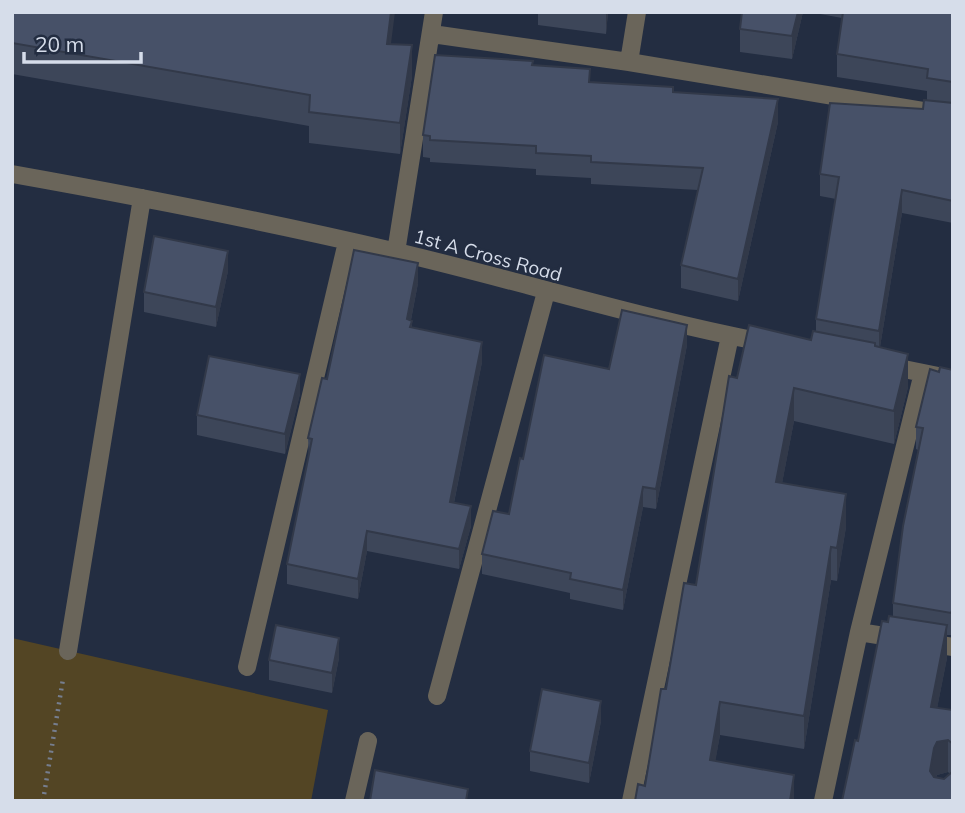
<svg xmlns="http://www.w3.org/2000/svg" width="965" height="813" font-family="Mulish,sans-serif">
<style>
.green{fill:#534524}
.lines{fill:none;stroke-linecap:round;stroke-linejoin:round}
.path{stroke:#767e8f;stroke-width:4.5;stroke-dasharray:2 5;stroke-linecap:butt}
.minor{stroke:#6a655a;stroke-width:18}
.wall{fill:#3d4659;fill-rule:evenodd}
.shaded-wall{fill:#323949}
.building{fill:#475168;stroke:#323949;stroke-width:2}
.labels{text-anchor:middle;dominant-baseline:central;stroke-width:5;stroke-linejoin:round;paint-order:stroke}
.street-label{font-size:19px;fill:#d6ddea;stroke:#232d41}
</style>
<rect width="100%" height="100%" fill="#232d41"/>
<path class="green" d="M 12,638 L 328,710 L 311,801 L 12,801 Z"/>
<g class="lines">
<path class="path" d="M 43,801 L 63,679"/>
<path class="minor" d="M 432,34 L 629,62 L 953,116
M 629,62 L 637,12
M 12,174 C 141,197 269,222 397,252 C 520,281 642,319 767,343
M 396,252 L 434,12
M 884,365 L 953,379
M 859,632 L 953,647
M 68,651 L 142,198
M 247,667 L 347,242
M 437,696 L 546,292
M 354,801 L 368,741
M 631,801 L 730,336
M 823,801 L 859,632 L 923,373"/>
</g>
<path class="wall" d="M 12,12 L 391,44 L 412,76 L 400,154 L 309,143 L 309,126 L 12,74 Z
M 538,12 L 608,12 L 606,34 L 538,25 Z
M 742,12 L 803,12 L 792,59 L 740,52 L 740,29 Z
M 809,12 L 953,12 L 953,223 L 902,213 L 880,347 L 908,387 L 894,444 L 794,421 L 782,483 L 846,527 L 837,581 L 831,580 L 804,749 L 720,735 L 715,761 L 794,801 L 645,786 L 666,689 L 696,585 L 737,378 L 811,340 L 816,332 L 816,319 L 836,199 L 820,196 L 820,174 L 923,109 L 927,100 L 927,91 L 837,77 L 837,54 L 842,18 Z
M 533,65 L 590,82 L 673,92 L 778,122 L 738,301 L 681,288 L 681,265 L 698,190 L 591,184 L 591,178 L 536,175 L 536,169 L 430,162 L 430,158 L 423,157 L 423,135 Z
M 228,271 L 216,327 L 144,312 L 144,292 Z
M 418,283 L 411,320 L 412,328 L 482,362 L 454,503 L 471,526 L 459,569 L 367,551 L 358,599 L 287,584 L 287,564 L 309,459 L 308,438 Z
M 687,345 L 656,509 L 643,507 L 623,610 L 570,599 L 570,593 L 482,574 L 482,554 L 509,514 L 523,459 L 609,369 Z
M 953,370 L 953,630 L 951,635 L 947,635 L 947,658 L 937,708 L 953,710 L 953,801 L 858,741 L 888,622 L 893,616 L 893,603 L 918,450 L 916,449 L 916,427 L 939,372 ZM 948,772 L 950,774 L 944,779 L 936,778 L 937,775 Z
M 300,394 L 285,454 L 197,435 L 197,415 Z
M 339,658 L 332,693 L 269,680 L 269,660 Z
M 601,721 L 589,783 L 530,771 L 530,751 Z"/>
<path class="shaded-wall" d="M 391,12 L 395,12 L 387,75 L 387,44 Z
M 606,12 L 608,12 L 606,34 Z
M 798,12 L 803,12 L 792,59 L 792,36 Z
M 412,45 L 412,76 L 400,154 L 400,123 Z
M 778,99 L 778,122 L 738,301 L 738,279 Z
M 902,190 L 902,213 L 879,353 L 879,331 Z
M 228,251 L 228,271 L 216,327 L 216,307 Z
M 418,263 L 418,283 L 407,340 L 407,319 Z
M 687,325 L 687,345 L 656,509 L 656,489 Z
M 482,342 L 482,362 L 450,522 L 450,502 Z
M 908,354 L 908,387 L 894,444 L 894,411 Z
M 300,374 L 300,394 L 285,454 L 285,434 Z
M 794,388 L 794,421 L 776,515 L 776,482 Z
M 643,487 L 643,507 L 623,610 L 623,590 Z
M 846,494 L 846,527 L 837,581 L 837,548 Z
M 471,506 L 471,526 L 459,569 L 459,549 Z
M 367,531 L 367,551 L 358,599 L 358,579 Z
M 831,547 L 831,580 L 804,749 L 804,716 Z
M 952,608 L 952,630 L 951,635 L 951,613 Z
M 947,625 L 947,658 L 931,739 L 931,707 Z
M 339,638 L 339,658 L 332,693 L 332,673 Z
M 601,701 L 601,721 L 589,783 L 589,763 Z
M 720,702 L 720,735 L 710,793 L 710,760 Z
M 948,740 L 948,772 L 937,775 L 934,781 L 930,771 L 934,748 L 937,742 Z
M 794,775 L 794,801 L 790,801 Z"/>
<path class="building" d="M 12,12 L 391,12 L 387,44 L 412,45 L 400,123 L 309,112 L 310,95 L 12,43 Z
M 742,12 L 798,12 L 792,36 L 740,29 Z
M 843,12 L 953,12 L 953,82 L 927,78 L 928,69 L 837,54 Z
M 435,55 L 533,61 L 532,65 L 590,69 L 589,82 L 673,87 L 673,92 L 778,99 L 738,279 L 681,265 L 703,168 L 591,162 L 591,156 L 536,153 L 536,146 L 430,140 L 430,136 L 423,135 Z
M 924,100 L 953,103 L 953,201 L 902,190 L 879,331 L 816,319 L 839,177 L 820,174 L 830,103 L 923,109 Z
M 154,236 L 228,251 L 216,307 L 144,292 Z
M 354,250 L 418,263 L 407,319 L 412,321 L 410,327 L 482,342 L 450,502 L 471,506 L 459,549 L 367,531 L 358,579 L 287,564 L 312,439 L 308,438 L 322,378 L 327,379 Z
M 622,310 L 687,325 L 656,489 L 643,487 L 623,590 L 570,579 L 571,573 L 482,554 L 493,511 L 509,514 L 520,458 L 523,459 L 544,355 L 609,369 Z
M 749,325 L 811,340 L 813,331 L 875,343 L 875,346 L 908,354 L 894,411 L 794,388 L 776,482 L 846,494 L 837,548 L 831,547 L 804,716 L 720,702 L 710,760 L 794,775 L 790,801 L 635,801 L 638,784 L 645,786 L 661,689 L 666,689 L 684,583 L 696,585 L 729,376 L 737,378 Z
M 209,356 L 300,374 L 285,434 L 197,415 Z
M 940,367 L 953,370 L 953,608 L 951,613 L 893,603 L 903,526 L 923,428 L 916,427 L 930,369 L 939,372 Z
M 889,616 L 947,625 L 931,707 L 953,710 L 953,744 L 948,740 L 937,742 L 934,748 L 930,771 L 934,777 L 944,779 L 952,772 L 953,766 L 953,801 L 842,801 L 855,740 L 858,741 L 882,621 L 888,622 Z
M 276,625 L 339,638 L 332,673 L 269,660 Z
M 542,689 L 601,701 L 589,763 L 530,751 Z
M 375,770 L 468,789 L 466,801 L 370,801 Z"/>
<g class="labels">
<g class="street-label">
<text transform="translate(488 255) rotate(15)">1st A Cross Road</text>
</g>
</g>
<rect width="965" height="813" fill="none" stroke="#d6ddea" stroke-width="28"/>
<path d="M24 52v10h117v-10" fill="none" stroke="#d6ddea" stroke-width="3.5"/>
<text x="35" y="52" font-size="21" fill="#d6ddea" stroke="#232d41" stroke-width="5" paint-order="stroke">20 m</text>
</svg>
